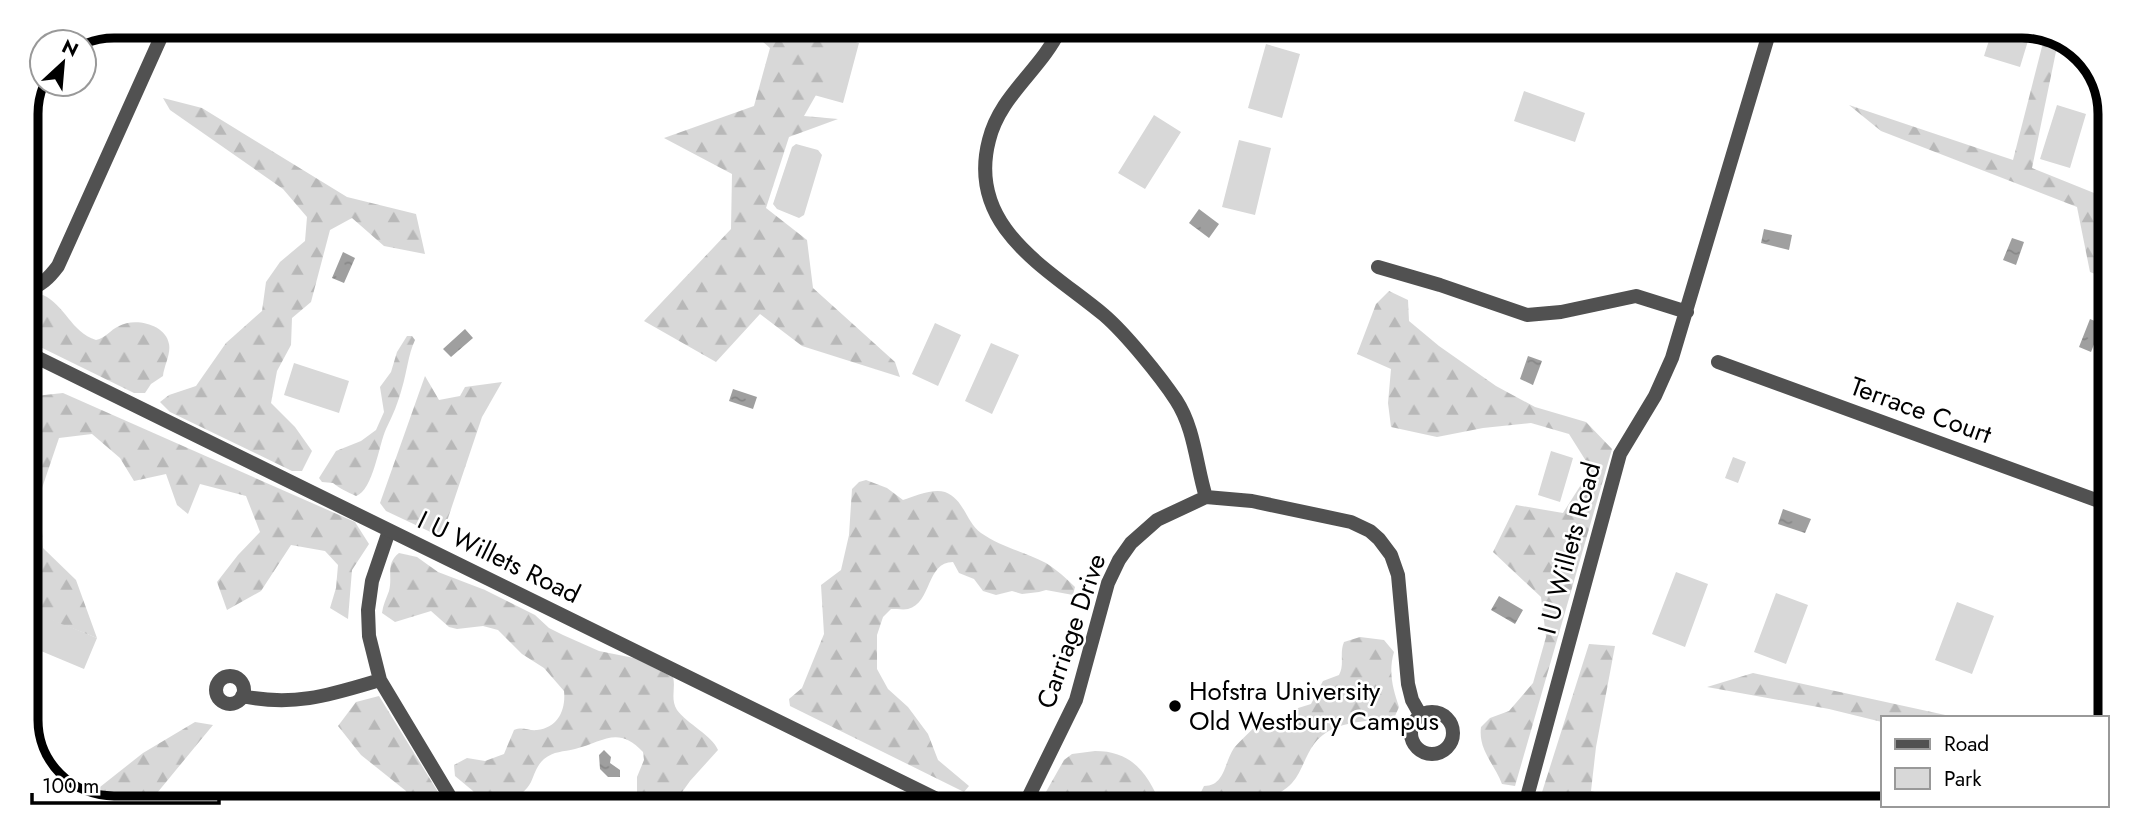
<svg xmlns="http://www.w3.org/2000/svg" width="2136" height="835" font-family="Jost,sans-serif">
<defs>
<pattern id="forest-firs" width="22" height="20" patternUnits="userSpaceOnUse" patternTransform="scale(1.75)"><rect width="22" height="20" fill="#d8d8d8"/><path d="M5 1l3.5 6h-7zM16 11l3.5 6h-7z" fill="#b8b8b8"/></pattern>
<pattern id="water-ripples" width="26" height="14" patternUnits="userSpaceOnUse" patternTransform="scale(1.75)"><rect width="26" height="14" fill="#9f9f9f"/><path d="M2 4q2-2 4 0t4 0M15 11q2-2 4 0t4 0" fill="none" stroke="#878787"/></pattern>
</defs>
<rect width="100%" height="100%" fill="#fff"/>
<path fill="#d8d8d8" d="M 1992,31 L 2031,31 L 2020,67 L 1984,56 Z
M 831,35 L 859,43 L 843,103 L 814,95 Z
M 1266,44 L 1300,54 L 1282,118 L 1248,108 Z
M 1524,91 L 1585,113 L 1575,142 L 1514,121 Z
M 2057,105 L 2086,114 L 2070,168 L 2040,159 Z
M 1154,115 L 1181,132 L 1145,189 L 1118,173 Z
M 1239,140 L 1271,148 L 1255,215 L 1222,207 Z
M 796,144 L 818,150 L 822,155 L 804,215 L 799,218 L 777,209 L 773,204 L 792,147 Z
M 935,323 L 961,335 L 938,386 L 912,374 Z
M 991,343 L 1019,355 L 992,414 L 965,401 Z
M 294,363 L 349,381 L 339,413 L 284,395 Z
M 1551,451 L 1573,458 L 1560,502 L 1538,495 Z
M 1733,457 L 1746,462 L 1738,483 L 1725,478 Z
M 1676,572 L 1708,584 L 1685,647 L 1652,634 Z
M 1776,593 L 1808,605 L 1786,664 L 1754,652 Z
M 1957,602 L 1994,616 L 1972,674 L 1935,660 Z
M 41,615 L 97,638 L 84,669 L 29,646 Z"/>
<path fill="url(#forest-firs)" d="M 747,28 L 833,28 L 824,81 L 804,116 L 838,119 L 789,137 L 766,208 L 807,240 L 813,288 L 895,362 L 900,377 L 802,346 L 760,314 L 716,362 L 644,321 L 731,229 L 732,174 L 664,138 L 754,106 L 770,48 Z
M 2046,31 L 2050,31 L 2059,37 L 2032,168 L 2109,199 L 2108,279 L 2090,272 L 2077,207 L 1881,131 L 1849,105 L 2013,160 Z
M 163,98 L 202,108 L 347,197 L 416,214 L 425,254 L 384,246 L 352,218 L 330,230 L 311,302 L 292,318 L 291,345 L 277,371 L 271,403 L 295,427 L 312,451 L 302,471 L 292,471 L 170,412 L 160,402 L 169,395 L 196,386 L 226,343 L 262,311 L 266,282 L 280,262 L 305,241 L 307,217 L 283,189 L 170,110 Z
M 1389,291 L 1408,300 L 1409,321 L 1439,346 L 1496,386 L 1535,407 L 1586,422 L 1612,449 L 1515,786 L 1502,784 C 1494,763 1478,750 1481,727 L 1490,718 L 1509,711 L 1533,683 L 1546,637 L 1541,597 L 1493,552 L 1516,505 L 1563,513 L 1591,469 L 1569,434 L 1531,423 L 1483,428 L 1437,437 L 1391,427 L 1388,403 L 1391,369 L 1357,354 L 1376,304 Z
M 43,295 C 65,305 71,332 96,340 C 106,338 110,330 119,326 C 134,317 166,324 169,344 C 171,354 164,366 163,376 L 151,384 L 145,393 L 134,393 L 26,340 L 26,300 Z
M 407,336 L 412,336 L 415,340 C 408,355 407,372 402,388 C 398,403 393,415 386,429 C 379,444 373,491 356,496 C 348,492 340,489 333,483 L 322,482 L 319,478 L 336,451 L 361,441 L 376,430 L 384,412 L 380,387 L 391,372 L 397,352 Z
M 425,376 L 439,400 L 460,396 L 465,387 L 502,382 L 482,417 L 443,533 L 439,536 L 386,511 L 380,503 Z
M 63,393 L 355,522 L 369,544 L 352,570 L 348,619 L 330,608 L 336,588 L 338,565 L 325,551 L 291,545 L 261,591 L 227,610 L 217,582 L 238,555 L 260,532 L 246,496 L 200,484 L 188,514 L 177,505 L 166,474 L 134,481 L 120,458 L 92,434 L 59,438 L 40,494 L 43,548 L 76,580 L 97,638 L 41,616 L 29,646 L 30,736 L 26,727 L 26,397 Z
M 866,480 L 887,488 L 903,500 C 915,496 933,488 945,492 C 964,499 966,522 981,533 C 1001,547 1025,552 1046,563 C 1057,570 1066,578 1075,587 L 1073,595 L 1046,590 L 1039,592 L 1022,594 L 1012,591 L 996,595 L 983,591 L 974,579 L 959,573 L 953,562 C 926,562 932,603 908,609 C 904,610 897,609 891,609 L 883,617 L 877,635 L 877,669 L 888,689 L 908,707 L 928,734 L 938,760 L 969,786 L 964,792 L 790,706 L 789,699 L 802,688 L 824,634 L 821,585 L 841,570 L 849,535 L 852,489 L 859,482 Z
M 399,553 L 417,557 L 438,572 L 485,590 L 535,615 L 549,628 L 563,635 L 599,651 L 634,658 L 673,677 C 676,688 670,698 677,710 C 687,724 712,735 718,750 L 690,781 L 673,805 L 637,805 L 637,777 L 644,760 L 643,752 C 618,725 603,742 575,749 C 563,752 554,751 544,759 C 537,765 535,773 531,782 C 522,800 498,805 480,805 L 473,791 L 455,776 L 454,765 L 467,758 L 485,761 L 504,754 L 514,730 C 523,726 528,731 537,730 C 558,728 566,710 564,691 L 544,668 L 522,654 L 498,630 L 483,626 L 457,629 L 449,627 L 431,611 L 395,622 L 382,613 C 383,605 386,599 389,591 C 393,576 385,564 399,553 Z
M 1360,637 L 1384,640 L 1394,652 C 1388,672 1393,689 1399,707 L 1395,716 C 1366,724 1334,718 1314,744 C 1305,756 1302,772 1292,783 C 1283,793 1270,796 1262,807 L 1201,807 L 1198,798 L 1204,786 C 1225,786 1224,763 1234,748 C 1240,741 1255,726 1263,720 L 1281,723 L 1295,709 L 1311,704 L 1323,681 L 1339,675 C 1345,664 1339,654 1344,642 Z
M 1589,644 L 1615,646 L 1596,747 L 1591,791 L 1655,808 L 1537,808 Z
M 1753,673 L 1959,718 L 1882,718 L 1882,722 L 1829,709 L 1707,687 Z
M 379,696 L 446,805 L 410,805 L 406,791 L 361,755 L 338,726 L 356,702 Z
M 195,722 L 213,725 L 148,804 L 86,804 L 72,794 L 100,787 L 143,753 Z
M 1095,751 C 1133,751 1148,774 1162,807 L 1038,806 L 1064,760 L 1072,754 Z"/>
<path fill="url(#water-ripples)" d="M 1199,209 L 1219,224 L 1209,238 L 1189,223 Z
M 1764,229 L 1792,235 L 1789,250 L 1761,243 Z
M 2012,238 L 2024,242 L 2016,265 L 2003,260 Z
M 343,252 L 355,258 L 344,283 L 332,278 Z
M 2090,319 L 2102,324 L 2091,352 L 2079,347 Z
M 465,329 L 473,338 L 451,357 L 443,349 Z
M 1528,356 L 1542,361 L 1533,385 L 1520,379 Z
M 733,389 L 757,397 L 753,409 L 729,401 Z
M 1783,509 L 1811,519 L 1805,533 L 1778,524 Z
M 1499,596 L 1523,610 L 1515,624 L 1491,610 Z
M 604,750 L 611,757 L 610,763 L 620,770 L 620,777 L 608,777 L 600,769 L 599,755 Z"/>
<g fill="none" stroke-linecap="round" stroke-linejoin="round">
<path stroke="#515151" stroke-width="14" d="M 1060,29 C 1041,70 1000,95 989,140 C 966,228 1049,269 1104,315 C 1126,334 1160,376 1176,400 C 1195,429 1196,465 1206,497
M 1378,267 L 1440,285 L 1527,315 L 1561,312 L 1636,296 L 1687,312
M 1718,362 L 2107,504
M 389,531 L 372,581 L 368,610 L 369,636 L 380,680 L 455,805
M216 690a14 14 0 1 1 28 0a14 14 0 1 1-28 0Z
M 242,696 C 294,707 330,695 380,680
M1411 733a21 21 0 1 1 42 0a21 21 0 1 1-42 0Z
M 1024,806 L 1076,700 L 1108,583 L 1119,560 L 1131,543 L 1157,520 L 1206,497 L 1252,501 L 1351,522 L 1370,531 L 1379,539 L 1391,555 L 1398,575 L 1408,684 L 1412,700 L 1421,716
M 1524,808 L 1620,454 L 1655,396 L 1672,358 L 1770,30"/>
<path stroke="#515151" stroke-width="14" d="M 26,290 C 41,286 49,278 58,266 L 166,26
M 26,352 L 951,806"/>
</g>
<circle fill="#000" stroke="#fff" stroke-width="2.5" cx="1175" cy="706" r="7"/>
<g text-anchor="middle" dominant-baseline="central" stroke-width="5" stroke-linejoin="round" paint-order="stroke">
<g font-size="26" fill="#000" stroke="#fff">
<text transform="translate(1921 410) rotate(20)">Terrace Court</text>
<text transform="translate(1569 548) rotate(-75)">I U Willets Road</text>
<text transform="translate(499 557) rotate(26)">I U Willets Road</text>
<text transform="translate(1071 631) rotate(-71)">Carriage Drive</text>
</g>
<g font-size="26" fill="#000" stroke="#fff" text-anchor="start">
<text x="1189" y="691">Hofstra University<tspan x="1189" dy="30">Old Westbury Campus</tspan></text>
</g>
</g>
<path d="M0 0H2136V835H0ZM114 38H2022A76 76 0 0 1 2098 114V720A76 76 0 0 1 2022 796H114A76 76 0 0 1 38 720V114A76 76 0 0 1 114 38Z" fill="#fff" fill-rule="evenodd"/>
<path fill="none" stroke="#000" stroke-width="9" d="M114 38H2022A76 76 0 0 1 2098 114V720A76 76 0 0 1 2022 796H114A76 76 0 0 1 38 720V114A76 76 0 0 1 114 38Z"/>
<rect x="1881" y="716" width="228" height="91" fill="#ffffff" stroke="#999999" stroke-width="2"/>
<rect x="1895" y="739" width="35" height="10" fill="#515151" stroke="#999999" stroke-width="2"/>
<text x="1944" y="751" font-size="21" fill="#000000">Road</text>
<rect x="1895" y="768" width="35" height="21" fill="#d8d8d8" stroke="#999999" stroke-width="2"/>
<text x="1944" y="786" font-size="21" fill="#000000">Park</text>
<g transform="translate(63 63) rotate(26)"><circle r="33" fill="#ffffff" stroke="#999999" stroke-width="2"/>
<path d="M0-5L12 26L0 18L-12 26Z" fill="#000000"/>
<text y="-10" font-size="19" font-weight="bold" text-anchor="middle" fill="#000000">N</text>
</g>
<path d="M32 793v10h187v-10" fill="none" stroke="#000000" stroke-width="3.5"/>
<text x="42" y="793" font-size="21" fill="#000000" stroke="#ffffff" stroke-width="5" paint-order="stroke">100 m</text>
</svg>
